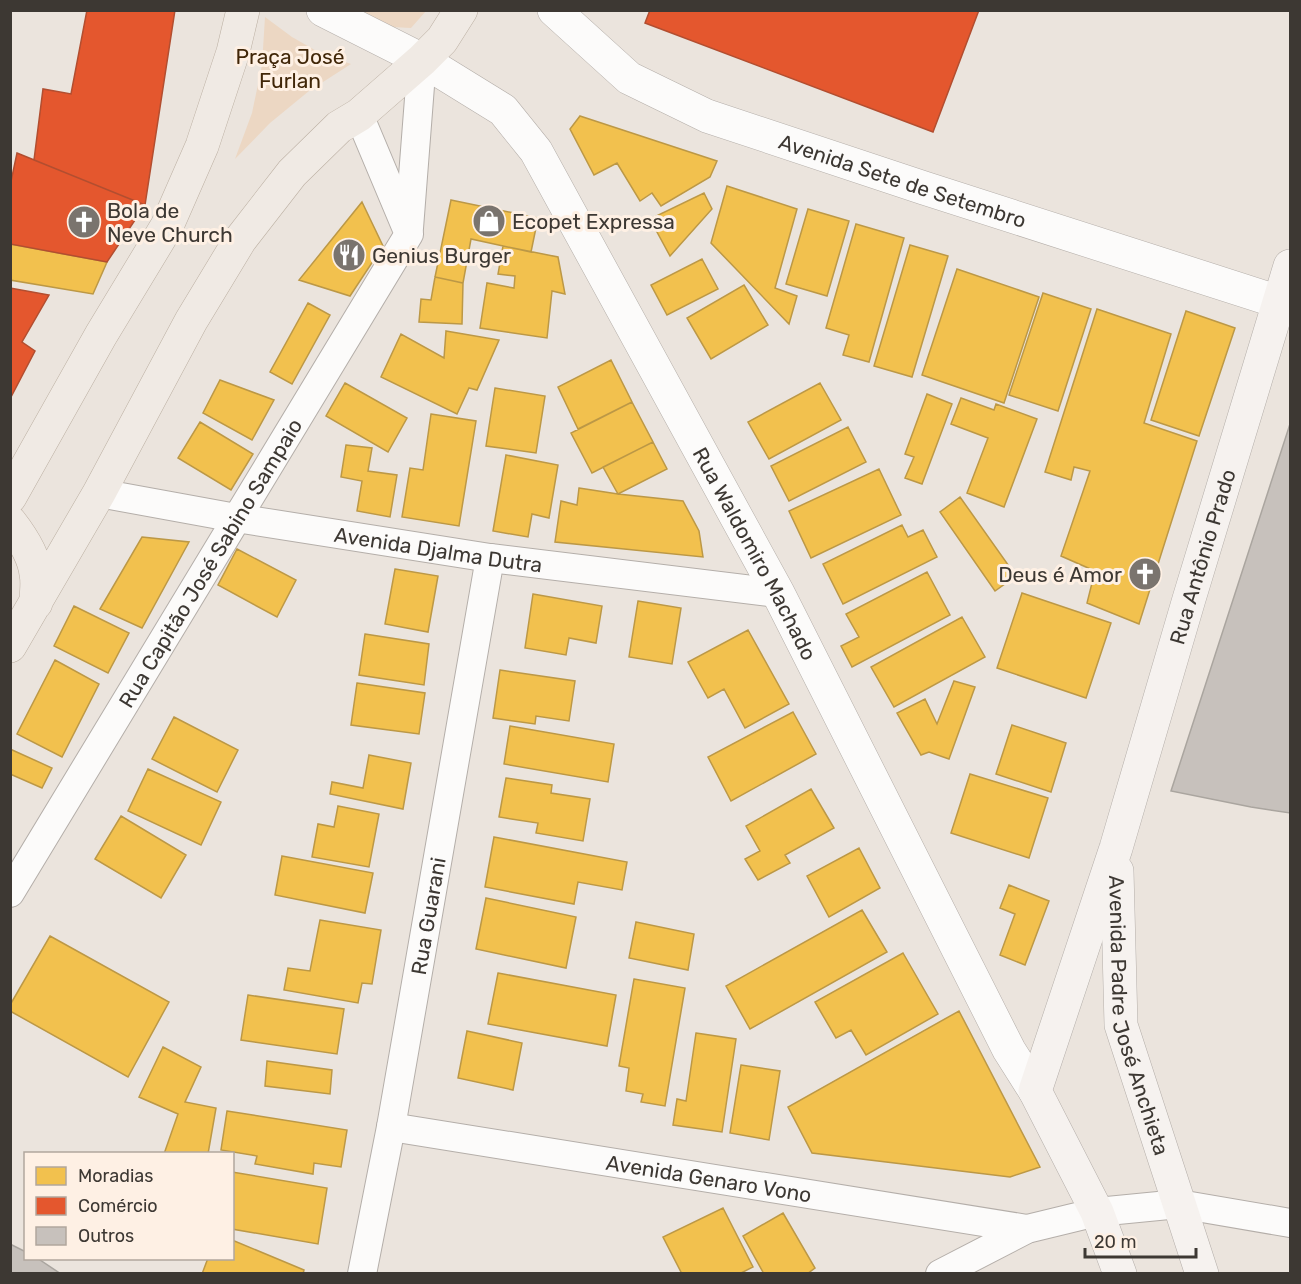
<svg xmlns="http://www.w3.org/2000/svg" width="1301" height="1284" font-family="Rubik,sans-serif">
<rect width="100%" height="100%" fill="#ebe4dd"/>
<path fill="#ecd7c3" d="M 359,11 L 426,11 L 411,28 L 392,27 Z
M 265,17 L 292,37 L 320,53 L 351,64 L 309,91 L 270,123 L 235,159 L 252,113 L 262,65 Z"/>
<path fill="#f2c14e" stroke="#bc9846" stroke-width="1.5" d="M 580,116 L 717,161 L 710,177 L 661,206 L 652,193 L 640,201 L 617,163 L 594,175 L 570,129 Z
M 727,186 L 797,209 L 775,288 L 797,296 L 789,324 L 711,243 Z
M 704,193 L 712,209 L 670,256 L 650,219 Z
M 451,200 L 538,218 L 531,252 L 471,239 L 463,283 L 435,277 Z
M 362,202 L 383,246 L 350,296 L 299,280 Z
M 808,209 L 849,221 L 827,296 L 786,284 Z
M 856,224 L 904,238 L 869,362 L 843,355 L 849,335 L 826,328 Z
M 10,244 L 107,262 L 93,294 L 10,280 Z
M 910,245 L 948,256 L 912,377 L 874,366 Z
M 503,246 L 558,257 L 565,294 L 552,291 L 547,338 L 480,328 L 487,283 L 514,288 L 515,276 L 498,274 Z
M 702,259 L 718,289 L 667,315 L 651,285 Z
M 957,269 L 1039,297 L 1004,403 L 922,375 Z
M 435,277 L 463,283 L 462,324 L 419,322 L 421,299 L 431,300 Z
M 744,285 L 768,325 L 711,359 L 687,318 Z
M 1043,293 L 1091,309 L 1058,411 L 1009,395 Z
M 308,303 L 330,315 L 292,384 L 270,372 Z
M 1097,309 L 1171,334 L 1144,423 L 1197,441 L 1139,624 L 1087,603 L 1095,571 L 1061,556 L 1090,471 L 1074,467 L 1071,480 L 1045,472 Z
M 1186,311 L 1235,328 L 1199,436 L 1151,420 Z
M 446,331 L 499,340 L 477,390 L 469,388 L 457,414 L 381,377 L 401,334 L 444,358 Z
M 611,360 L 632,402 L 578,429 L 558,387 Z
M 220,380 L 274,400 L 252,440 L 203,413 Z
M 345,383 L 407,418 L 388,452 L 326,416 Z
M 820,383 L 841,420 L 769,459 L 748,422 Z
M 495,388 L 545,396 L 536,453 L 486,446 Z
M 927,394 L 952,404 L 922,484 L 905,478 L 914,457 L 905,454 Z
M 961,398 L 994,410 L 996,404 L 1037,419 L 1004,507 L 967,493 L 988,438 L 951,424 Z
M 632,402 L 653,442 L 592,473 L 571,433 Z
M 431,414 L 476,421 L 459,526 L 402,517 L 410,468 L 423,470 Z
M 200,422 L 253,454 L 231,490 L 178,458 Z
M 848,427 L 866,462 L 789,501 L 771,466 Z
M 653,442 L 667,469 L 618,494 L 603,467 Z
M 346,445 L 372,448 L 368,471 L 397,475 L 390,517 L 357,511 L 362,481 L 341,477 Z
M 506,455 L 558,465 L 549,518 L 532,514 L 528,537 L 493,531 Z
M 879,469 L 901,515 L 811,558 L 789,511 Z
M 579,488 L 618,494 L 683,501 L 699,531 L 703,557 L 555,542 L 561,501 L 577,505 Z
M 960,497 L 1016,576 L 995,591 L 940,512 Z
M 902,525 L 908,537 L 923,530 L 937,557 L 843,604 L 823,564 Z
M 142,537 L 189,542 L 142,628 L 100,609 Z
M 237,549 L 296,580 L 277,617 L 218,585 Z
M 395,569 L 438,576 L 428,632 L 385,624 Z
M 927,572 L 950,615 L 852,667 L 841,646 L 859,637 L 846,614 Z
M 1022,593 L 1111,623 L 1086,698 L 997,668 Z
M 533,594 L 602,606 L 596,643 L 569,638 L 566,655 L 525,648 Z
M 638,601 L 681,608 L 672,664 L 629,657 Z
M 74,606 L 129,633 L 108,673 L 54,646 Z
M 962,617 L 985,657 L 894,707 L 871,667 Z
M 748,630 L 789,704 L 745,728 L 724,689 L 708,698 L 688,662 Z
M 365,634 L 429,644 L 424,685 L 359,675 Z
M 55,660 L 99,684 L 62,757 L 17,734 Z
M 500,670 L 575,681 L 569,721 L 536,716 L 535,724 L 493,718 Z
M 954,681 L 975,687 L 949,759 L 929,752 L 921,755 L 897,713 L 925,699 L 937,724 Z
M 357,683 L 425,693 L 419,734 L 351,725 Z
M 793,712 L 816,754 L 731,801 L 708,757 Z
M 174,717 L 238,750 L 217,792 L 152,759 Z
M 1012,725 L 1066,743 L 1051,792 L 996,774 Z
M 510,726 L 614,744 L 608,782 L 504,764 Z
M 10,749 L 52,768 L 42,788 L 10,774 Z
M 369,755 L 411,763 L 403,809 L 330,794 L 332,782 L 363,788 Z
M 148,769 L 221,802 L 201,845 L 128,811 Z
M 970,774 L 1048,798 L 1029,858 L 951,833 Z
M 506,778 L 552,785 L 551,793 L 590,799 L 583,841 L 536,833 L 538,823 L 499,817 Z
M 811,789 L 834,828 L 785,855 L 790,863 L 758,880 L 745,859 L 760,851 L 746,826 Z
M 338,806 L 379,814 L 369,867 L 312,857 L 318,824 L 334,827 Z
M 121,816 L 186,855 L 161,898 L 95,859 Z
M 494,837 L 627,862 L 622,890 L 578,882 L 574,904 L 485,887 Z
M 859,848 L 880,888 L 829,917 L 807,876 Z
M 282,856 L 373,873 L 365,913 L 275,895 Z
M 1009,885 L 1049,901 L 1025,965 L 1000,955 L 1015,914 L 1000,908 Z
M 486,898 L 576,917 L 566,968 L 476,949 Z
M 862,910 L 887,952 L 750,1029 L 726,986 Z
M 320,920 L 381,930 L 372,984 L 362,983 L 358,1003 L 284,990 L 288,968 L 310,971 Z
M 636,922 L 694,934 L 688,970 L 629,958 Z
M 50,936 L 169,1002 L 128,1077 L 10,1011 L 10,1005 Z
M 903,953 L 938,1014 L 866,1055 L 851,1030 L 836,1038 L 815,1002 Z
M 498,973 L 616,995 L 607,1046 L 488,1024 Z
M 634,979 L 685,988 L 665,1106 L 641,1102 L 643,1094 L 626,1091 L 629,1068 L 619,1066 Z
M 248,995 L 344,1009 L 337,1054 L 241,1040 Z
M 959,1011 L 1040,1167 L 1010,1177 L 812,1153 L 788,1107 Z
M 467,1031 L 522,1043 L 513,1090 L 458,1078 Z
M 696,1033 L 736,1039 L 722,1132 L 673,1125 L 677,1099 L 686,1101 Z
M 163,1047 L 201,1067 L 185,1102 L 216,1108 L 208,1154 L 164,1154 L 178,1114 L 139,1097 Z
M 267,1061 L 332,1070 L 330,1094 L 265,1086 Z
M 741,1065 L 780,1071 L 769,1140 L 730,1133 Z
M 227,1111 L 347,1130 L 341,1167 L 314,1163 L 313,1174 L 255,1164 L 257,1156 L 221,1150 Z
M 232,1172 L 327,1188 L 318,1244 L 232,1229 Z
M 723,1208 L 753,1267 L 739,1274 L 682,1274 L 663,1237 Z
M 783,1213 L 815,1268 L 807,1274 L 764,1274 L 743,1236 Z
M 232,1240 L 304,1270 L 303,1274 L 202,1274 L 208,1258 L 232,1258 Z"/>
<path fill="#e4572e" stroke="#b24e30" stroke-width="1.5" d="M 87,10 L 175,10 L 145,205 L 34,160 L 43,89 L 71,94 Z
M 650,10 L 979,10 L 933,132 L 645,23 Z
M 17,153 L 145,205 L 107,262 L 10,244 L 10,186 Z
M 10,288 L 49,295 L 22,342 L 35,351 L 10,399 Z"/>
<path fill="#c7c1bc" stroke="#aaa59f" stroke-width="1.5" d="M 1290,424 L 1290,813 L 1251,807 L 1171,791 Z
M 10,1244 L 26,1252 L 26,1258 L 37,1258 L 61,1274 L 10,1274 Z"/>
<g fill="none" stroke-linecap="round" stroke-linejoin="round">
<g stroke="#b4aea9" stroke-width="30">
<g id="minor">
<path d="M 409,228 L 422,60"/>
<path id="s1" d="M 99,493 L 236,518 L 490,558 L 778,593"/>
<path id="s2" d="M 10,893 L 409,234 L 359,115"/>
<path id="s3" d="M 391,1127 L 1027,1229"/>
<path id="s4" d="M 362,1274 L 391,1127 L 490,558"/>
<path d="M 940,1274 L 1027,1229 L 1097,1212 L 1179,1204 L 1290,1223"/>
</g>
</g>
<g stroke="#b4aea9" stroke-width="34">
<g id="tertiary">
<path id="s5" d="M 323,10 L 422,60 L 503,110 L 536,151 L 778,593 L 1009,1050 L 1035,1091"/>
<path id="s6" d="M 554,10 L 629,78 L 707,116 L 924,188 L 1279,302"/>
</g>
</g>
<g stroke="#b4aea9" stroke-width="34">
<g id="secondary">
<path id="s7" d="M 1117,871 L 1121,1025 L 1202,1274"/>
<path id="s8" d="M 1120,1274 L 1097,1212 L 1035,1091 L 1116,848 L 1189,599 L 1290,266"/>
</g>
</g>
<g stroke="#bbafa2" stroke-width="34">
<path id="primary" d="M 10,497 L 101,335 L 167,226 L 202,146 L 233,52 L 243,10
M 10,522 C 21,536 34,556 36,574 C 38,583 36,593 36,603
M 10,646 L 99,493 L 191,321 L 240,240 L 292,173 L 339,127 L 359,115 L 422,60 L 442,40 L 461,10"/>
</g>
<use href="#minor" stroke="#fcfbfa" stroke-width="28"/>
<use href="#tertiary" stroke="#fcfbfa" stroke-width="33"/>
<use href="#secondary" stroke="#f6f2ef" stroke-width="33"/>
<use href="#primary" stroke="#f0eae4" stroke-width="33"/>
</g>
<defs>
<g id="shop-disc" transform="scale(1.725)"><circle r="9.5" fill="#7a746e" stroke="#fef0e4"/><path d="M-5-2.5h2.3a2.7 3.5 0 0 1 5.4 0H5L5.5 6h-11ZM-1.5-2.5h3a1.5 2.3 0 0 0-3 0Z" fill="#fff"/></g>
<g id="church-disc" transform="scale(1.725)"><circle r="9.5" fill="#7a746e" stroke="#fef0e4"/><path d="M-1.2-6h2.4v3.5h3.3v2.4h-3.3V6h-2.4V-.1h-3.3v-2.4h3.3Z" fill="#fff"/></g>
<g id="restaurant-disc" transform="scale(1.725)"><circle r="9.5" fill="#7a746e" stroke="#fef0e4"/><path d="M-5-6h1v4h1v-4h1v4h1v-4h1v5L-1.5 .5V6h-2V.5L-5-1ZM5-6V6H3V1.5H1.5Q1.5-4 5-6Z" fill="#fff"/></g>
</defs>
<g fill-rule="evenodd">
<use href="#shop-disc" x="489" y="221"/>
<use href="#church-disc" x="84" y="222"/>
<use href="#restaurant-disc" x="349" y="255"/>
<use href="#church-disc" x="1145" y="574"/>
</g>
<g text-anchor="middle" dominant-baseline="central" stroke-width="6" stroke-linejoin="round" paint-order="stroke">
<g font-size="21" fill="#402608" stroke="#fef0e4">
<text x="290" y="56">Praça José<tspan x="290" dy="24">Furlan</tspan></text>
</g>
<g font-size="21" fill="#3d3833" stroke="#fef0e4">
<text stroke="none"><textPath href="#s6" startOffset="394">Avenida Sete de Setembro</textPath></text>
<text stroke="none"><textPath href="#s1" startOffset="344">Avenida Djalma Dutra</textPath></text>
<text stroke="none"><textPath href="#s5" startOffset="717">Rua Waldomiro Machado</textPath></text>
<text stroke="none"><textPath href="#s8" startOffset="762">Rua Antônio Prado</textPath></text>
<text stroke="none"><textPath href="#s2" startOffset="386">Rua Capitão José Sabino Sampaio</textPath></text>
<text stroke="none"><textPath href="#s4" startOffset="364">Rua Guarani</textPath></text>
<text stroke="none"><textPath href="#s7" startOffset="147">Avenida Padre José Anchieta</textPath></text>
<text stroke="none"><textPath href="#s3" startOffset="322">Avenida Genaro Vono</textPath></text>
</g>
<g font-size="21" fill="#3d3833" stroke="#fef0e4" text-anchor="start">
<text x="107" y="210">Bola de<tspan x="107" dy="24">Neve Church</tspan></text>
<text x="512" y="221">Ecopet Expressa</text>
<text x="372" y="255">Genius Burger</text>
<text x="1122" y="574" text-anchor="end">Deus é Amor</text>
</g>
</g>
<rect width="1301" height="1284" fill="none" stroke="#3d3833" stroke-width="24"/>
<rect x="24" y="1152" width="210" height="108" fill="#fef0e4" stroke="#b1a69d" stroke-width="1.5"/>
<rect x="36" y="1167" width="30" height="18" fill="#f2c14e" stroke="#b1a69d" stroke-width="1.5"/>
<text x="78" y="1182" font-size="18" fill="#3d3833">Moradias</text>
<rect x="36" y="1197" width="30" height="18" fill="#e4572e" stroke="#b1a69d" stroke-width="1.5"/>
<text x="78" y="1212" font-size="18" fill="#3d3833">Comércio</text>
<rect x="36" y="1227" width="30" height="18" fill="#c7c1bc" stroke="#b1a69d" stroke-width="1.5"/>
<text x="78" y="1242" font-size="18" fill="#3d3833">Outros</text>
<path d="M1085 1248v9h111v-9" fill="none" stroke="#3d3833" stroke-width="3"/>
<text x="1094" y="1248" font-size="18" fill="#3d3833" stroke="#fef0e4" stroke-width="4.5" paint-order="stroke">20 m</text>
</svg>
